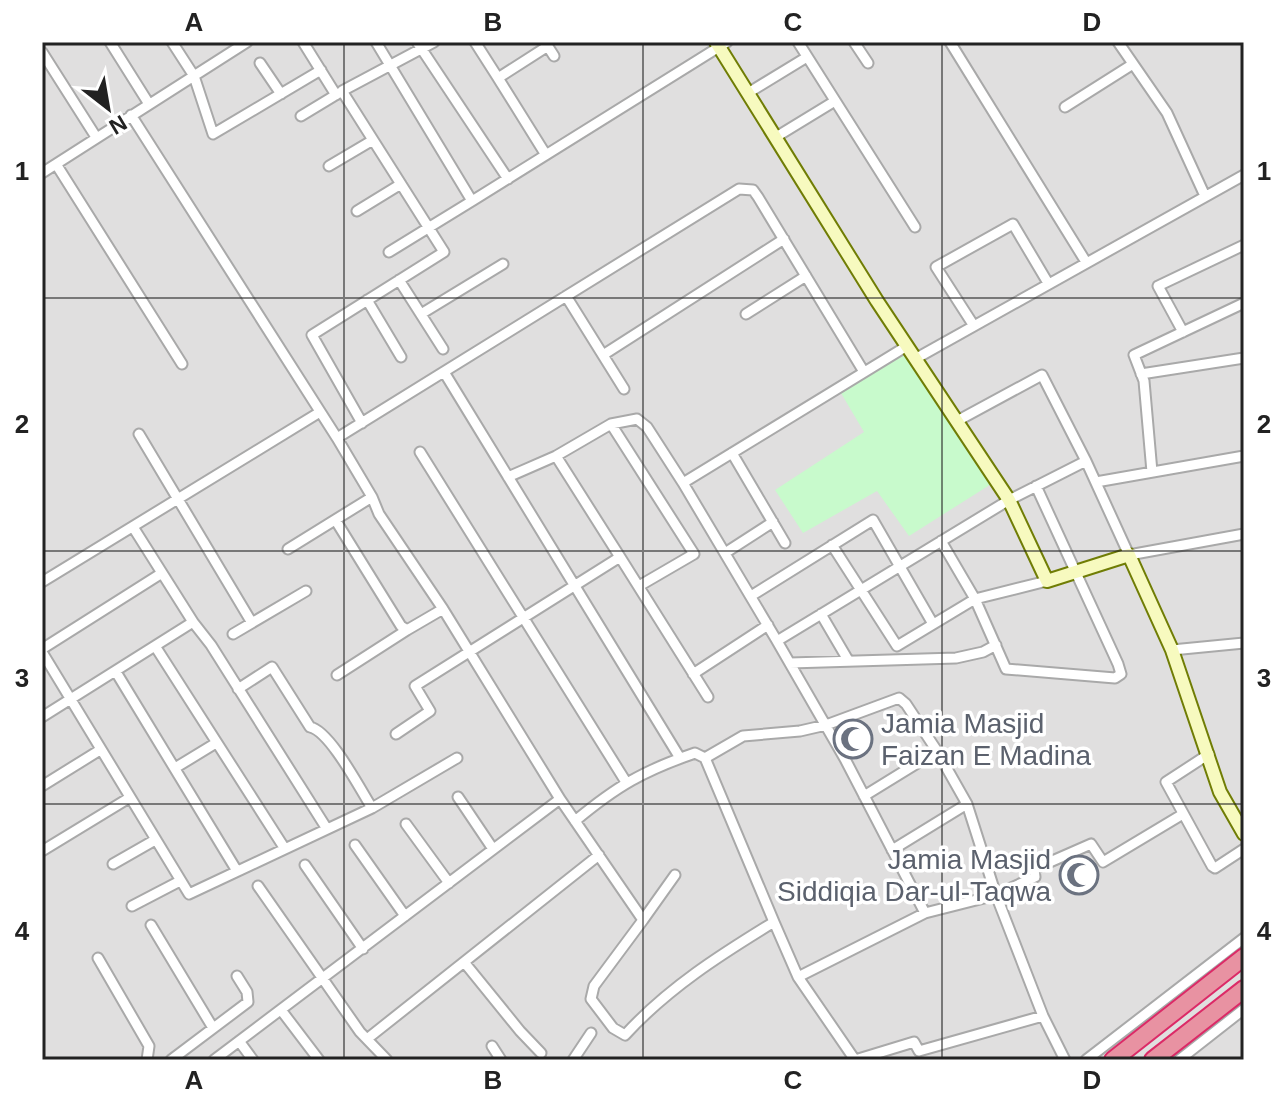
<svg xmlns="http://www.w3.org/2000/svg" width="1286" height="1102" font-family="Arial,sans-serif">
<rect width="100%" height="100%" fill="#f2efe9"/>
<path fill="#e0dfdf" d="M 42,42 L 1244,42 L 1244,1060 L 42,1060 Z"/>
<path fill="#c8facc" d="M 907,346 L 996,481 L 909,536 L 877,491 L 803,533 L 775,490 L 864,432 L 838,388 Z"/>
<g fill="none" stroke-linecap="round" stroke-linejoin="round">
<g stroke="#a9a9a9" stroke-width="13">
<path id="street" d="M 110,42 L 149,104
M 172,42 L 194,76 L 213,134 L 321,70
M 303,42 L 336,95
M 376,42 L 472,201 L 389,252
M 417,42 L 508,179
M 475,42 L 498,78
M 545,42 L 554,56
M 798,42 L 915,227
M 854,42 L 868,63
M 950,42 L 1086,262
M 1118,42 L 1167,113 L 1205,196
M 42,52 L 96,137
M 260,63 L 281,94
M 748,93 L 807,57
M 1065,107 L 1133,64
M 131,115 L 337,438
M 301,116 L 339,93
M 776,137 L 835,101
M 546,155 L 498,78 L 548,46
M 56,164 L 182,364
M 329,166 L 373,140
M 42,173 L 247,42
M 472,201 L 727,42
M 357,211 L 401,184
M 399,280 L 443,349
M 566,296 L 624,389
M 367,300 L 401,357
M 421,314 L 503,264
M 746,314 L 806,276
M 974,326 L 936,267 L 1013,224 L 1048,283
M 1183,332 L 1158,286 L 1244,245
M 603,355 L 784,239
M 915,359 L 1244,175
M 444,372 L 680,758
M 1141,374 L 1244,358
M 957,421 L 1042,375 L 1086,461 L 1129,555 L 1244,534
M 362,423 L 312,335 L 444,252 L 342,91 L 434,42
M 611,424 L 694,554 L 639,586
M 139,434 L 252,623
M 420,452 L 626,782
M 732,453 L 785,543
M 556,456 L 611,424 L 637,419 L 647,427 L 683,483
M 1152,472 L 1144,381 L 1134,355 L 1244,303
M 508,477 L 556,456 L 620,557
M 1096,482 L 1244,456
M 336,521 L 401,626 L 407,630 L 443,609
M 133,527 L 193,622 L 211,645 L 327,829
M 941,541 L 975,599 L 1006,669 L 1115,678 L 1121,674 L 1118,664 L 1036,486
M 832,545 L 897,646 L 975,599 L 1047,581
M 288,549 L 372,497
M 725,553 L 773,522
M 42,582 L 320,412
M 751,596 L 873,520 L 933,624
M 821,614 L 848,660
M 233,634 L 306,591
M 777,641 L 683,483 L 907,346
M 155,646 L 285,849
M 42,649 L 162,573
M 1172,650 L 1244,643
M 42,652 L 189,894 L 372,808 L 457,758
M 790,663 L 956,658 L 983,652 L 996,645
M 116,672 L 237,871
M 693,674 L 768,625
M 337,675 L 407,630
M 238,689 L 272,667 L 310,727 C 330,731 360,789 372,808
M 42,717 L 193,622
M 396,734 L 430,711 L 415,686 L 620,557 L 708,697
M 1209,754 L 1166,782 L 1212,866 L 1215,868 L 1244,849
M 175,768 L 216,743
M 42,786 L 100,750
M 864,796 L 937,751
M 458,797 L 493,849
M 560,799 L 443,609 L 379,514 L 372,497 L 337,438 L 739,189 L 753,190 L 758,197 L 864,372
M 575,821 C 617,786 643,771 695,753 L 705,758
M 406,824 L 449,883
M 355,845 L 405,916
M 892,850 L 967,804
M 42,851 L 129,798
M 113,864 L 155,840
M 305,865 L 363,949
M 258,886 L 360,1032 L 387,1060
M 132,906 L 180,881
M 925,913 L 845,759 L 777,641 L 1009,500 L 1086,461
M 643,920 L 675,875
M 774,922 L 705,758 L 743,736 L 800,731 L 826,725 L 899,698 L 906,704 L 937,751 L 967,804 L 996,895 L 1035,877 L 1034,869 L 1091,844 L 1103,862 L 1183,814
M 151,925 L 213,1028
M 98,958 L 149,1046 L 147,1060
M 464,962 L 520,1031 L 541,1053
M 798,977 L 925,913 L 996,895 L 1043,1016
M 281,1010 L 319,1060
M 367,1039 L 599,855
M 239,1041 L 253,1060
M 492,1046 L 501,1060
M 171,1060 L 248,1002 L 247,992 L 237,976
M 214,1060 L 560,799 L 643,920 L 594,986 L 591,999 L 613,1028 L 625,1035 C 668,988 720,955 774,922 L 798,977 L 855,1060
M 573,1060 L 591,1033
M 855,1060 L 914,1042 L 919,1051 L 1043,1016 L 1065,1060
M 1086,1060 L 1244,938
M 1179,1060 L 1244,1009"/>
</g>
<g stroke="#707d05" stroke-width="16">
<path id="secondary" d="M 716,42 L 877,301 L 1009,500 L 1047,581 L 1129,555 L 1172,650 L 1220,792 L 1244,834"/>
</g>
<g stroke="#dc2a67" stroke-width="20">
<path id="highway" d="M 1113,1060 L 1244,957
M 1153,1060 L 1244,989"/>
</g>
<use href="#street" stroke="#fff" stroke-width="9"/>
<use href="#secondary" stroke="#f7fabf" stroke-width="12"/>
<use href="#highway" stroke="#e892a2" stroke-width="16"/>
</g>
<path fill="none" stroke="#222" stroke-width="2" stroke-opacity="0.55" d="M 344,42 L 344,1060M 643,42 L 643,1060M 942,42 L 942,1060M 42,298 L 1244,298M 42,551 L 1244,551M 42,804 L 1244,804"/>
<defs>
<g id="mosque-ring" transform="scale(2)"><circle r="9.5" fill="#fff" stroke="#6b7280" stroke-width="1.5"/><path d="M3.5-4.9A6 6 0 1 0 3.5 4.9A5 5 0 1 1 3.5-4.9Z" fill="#6b7280"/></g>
</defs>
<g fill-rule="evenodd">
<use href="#mosque-ring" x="853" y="739"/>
<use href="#mosque-ring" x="1079" y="875"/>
</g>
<g text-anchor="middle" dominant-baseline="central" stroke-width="7" stroke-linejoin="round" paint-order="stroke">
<g font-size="28" fill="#5b616d" stroke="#fff" text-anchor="start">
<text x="881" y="723">Jamia Masjid<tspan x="881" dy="32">Faizan E Madina</tspan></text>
<text x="1051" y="859" text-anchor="end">Jamia Masjid<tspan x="1051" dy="32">Siddiqia Dar-ul-Taqwa</tspan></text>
</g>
</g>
<rect width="1286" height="1102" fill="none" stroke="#ffffff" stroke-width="88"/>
<g transform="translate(108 108) rotate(149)" stroke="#ffffff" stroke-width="6" paint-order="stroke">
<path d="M0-6L14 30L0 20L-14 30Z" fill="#222222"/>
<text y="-12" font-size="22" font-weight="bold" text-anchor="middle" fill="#222222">N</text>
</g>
<rect x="44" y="44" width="1198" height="1014" fill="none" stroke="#222" stroke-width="3"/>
<g font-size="26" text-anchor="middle" font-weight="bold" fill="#222">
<text x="194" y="31">A</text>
<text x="493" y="31">B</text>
<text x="793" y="31">C</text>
<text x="1092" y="31">D</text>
<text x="22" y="180">1</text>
<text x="1264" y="180">1</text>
<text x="22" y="433">2</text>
<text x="1264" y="433">2</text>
<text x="22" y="687">3</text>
<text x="1264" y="687">3</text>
<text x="22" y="940">4</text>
<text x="1264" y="940">4</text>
<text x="194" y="1089">A</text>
<text x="493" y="1089">B</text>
<text x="793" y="1089">C</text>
<text x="1092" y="1089">D</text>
</g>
</svg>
